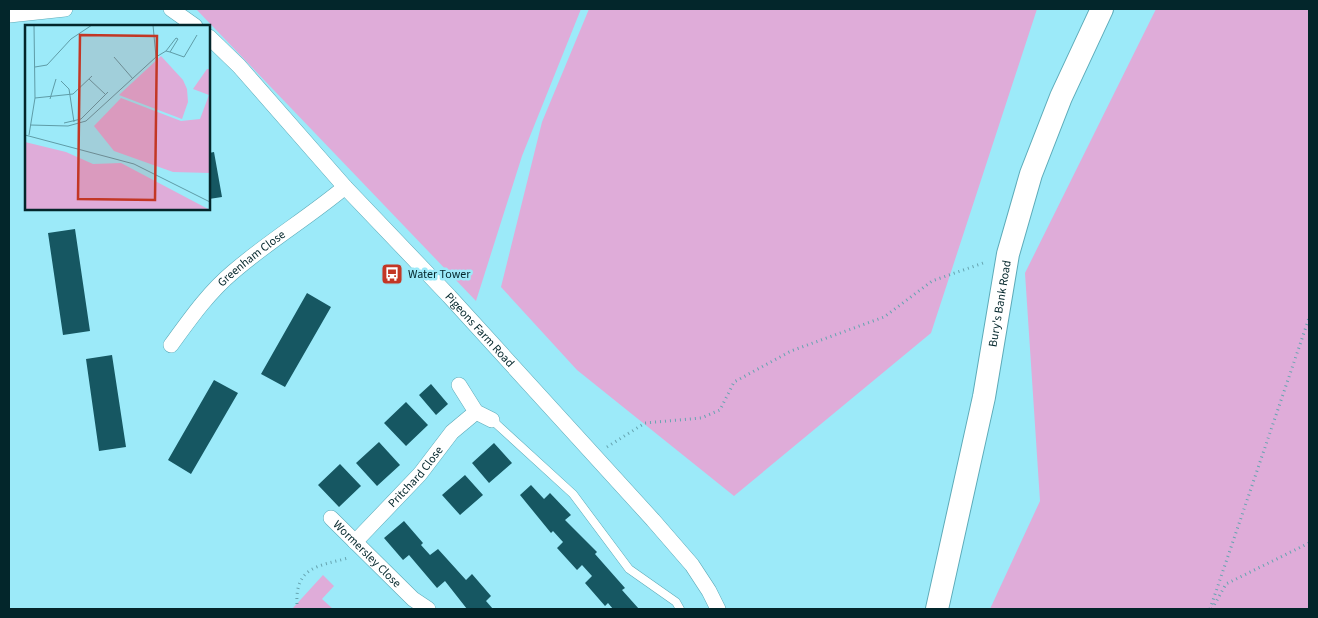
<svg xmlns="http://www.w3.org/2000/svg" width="1318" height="618" font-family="'Source Sans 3',sans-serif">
<rect width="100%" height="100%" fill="#9ceaf9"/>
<path fill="#dfacd9" d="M 196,9 L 581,9 L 522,156 L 476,301 Z
M 589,9 L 1037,9 L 931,333 L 734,496 L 577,370 L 501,287 L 542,122 Z
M 1156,9 L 1309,9 L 1309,609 L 990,609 L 1040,501 L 1025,273 Z
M 323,575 L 334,586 L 322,599 L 333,609 L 292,609 Z"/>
<path fill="#165762" d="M 214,152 L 222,197 L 209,199 L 209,153 Z
M 75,229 L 90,331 L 63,335 L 48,233 Z
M 307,293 L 331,307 L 285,387 L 261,374 Z
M 112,355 L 126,447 L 99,451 L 86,359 Z
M 214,380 L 238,393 L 191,474 L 168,460 Z
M 431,384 L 448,404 L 436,415 L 419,395 Z
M 406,402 L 428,425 L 406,446 L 384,423 Z
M 379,442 L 400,465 L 377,486 L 356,463 Z
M 494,443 L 512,463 L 489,483 L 472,463 Z
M 340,464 L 361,486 L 339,507 L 318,485 Z
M 465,475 L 483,495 L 460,515 L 442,495 Z
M 531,485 L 544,499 L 550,493 L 571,515 L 565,520 L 597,552 L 595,554 L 625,588 L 622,590 L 639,609 L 613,609 L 608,603 L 605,606 L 585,583 L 592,576 L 582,565 L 577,570 L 557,548 L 563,542 L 553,531 L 551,533 L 520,495 Z
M 404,521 L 423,543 L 421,545 L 430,555 L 438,549 L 466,580 L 472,574 L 491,596 L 486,601 L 493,609 L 467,609 L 445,581 L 437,588 L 409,555 L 403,560 L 384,538 Z"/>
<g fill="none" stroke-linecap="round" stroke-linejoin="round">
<g stroke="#5dabb9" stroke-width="9">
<path id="lane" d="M 492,420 L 573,494 L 629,569 L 676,602 L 680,609"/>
</g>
<g stroke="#5dabb9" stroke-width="16">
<g id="street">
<path d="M 171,9 L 195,26"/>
<path d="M 9,15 L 65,9"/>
<path id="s1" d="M 209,37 L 239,66 L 345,187 L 449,296 L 653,520 L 692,565 L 709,591 L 718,609"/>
<path id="s2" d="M 171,345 C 190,319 208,293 233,272 C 269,241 309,217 345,187"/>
<path d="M 459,385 L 476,412 L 492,420"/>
<path id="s3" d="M 331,518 L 413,599 L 428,609"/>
<path id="s4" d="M 355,542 L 420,474 L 452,432 L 476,412"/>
</g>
</g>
<g stroke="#5dabb9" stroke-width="24">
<g id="secondary">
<path id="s5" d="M 937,609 L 984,397 L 1008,254 L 1031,174 L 1061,97 L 1102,9"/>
</g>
</g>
<path stroke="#66a4b0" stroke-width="3" stroke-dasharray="1 4" stroke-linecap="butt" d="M 607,447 L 645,423 L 701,418 L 720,410 L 734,382 L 791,351 L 884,317 L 932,281 L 986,262
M 297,604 C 295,566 320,566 348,558
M 1210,609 L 1309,318
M 1212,609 L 1226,584 L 1309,543"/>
<use href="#lane" stroke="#fff" stroke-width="8"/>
<use href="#street" stroke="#fff" stroke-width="15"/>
<use href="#secondary" stroke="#fff" stroke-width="22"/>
</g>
<defs>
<g id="bus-square" transform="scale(1.125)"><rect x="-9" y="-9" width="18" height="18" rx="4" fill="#c33725" stroke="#9ceaf9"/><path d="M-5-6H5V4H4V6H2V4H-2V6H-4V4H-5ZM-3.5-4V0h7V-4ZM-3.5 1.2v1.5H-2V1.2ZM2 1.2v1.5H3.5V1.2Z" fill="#fff"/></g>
</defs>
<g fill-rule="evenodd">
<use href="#bus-square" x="392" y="274"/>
</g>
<g text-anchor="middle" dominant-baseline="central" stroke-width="5" stroke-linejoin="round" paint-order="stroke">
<g font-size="12" fill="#03262b" stroke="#9ceaf9">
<text stroke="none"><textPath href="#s2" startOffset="119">Greenham Close</textPath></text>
<text stroke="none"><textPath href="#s5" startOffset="312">Bury's Bank Road</textPath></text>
<text stroke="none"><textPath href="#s1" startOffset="399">Pigeons Farm Road</textPath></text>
<text stroke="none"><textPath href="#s4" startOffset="89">Pritchard Close</textPath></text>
<text stroke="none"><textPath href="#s3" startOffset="51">Wormersley Close</textPath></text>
</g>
<g font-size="12" fill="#03262b" stroke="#9ceaf9" text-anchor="start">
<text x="408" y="274">Water Tower</text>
</g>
</g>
<g transform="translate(25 25)">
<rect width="185" height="185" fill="#9ceaf9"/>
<path d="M 136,31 L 158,55 L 162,64 L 163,77 L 157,94 L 94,70 ZM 182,44 L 185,44 L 185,148 L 148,147 L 89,126 L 69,101 L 96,73 L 156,96 L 175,94 L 184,70 L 168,64 ZM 0,117 L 41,127 L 68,139 L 96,138 L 185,185 L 0,185 Z" fill="#dfacd9"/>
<path fill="none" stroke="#5f9ca7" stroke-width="1" d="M 145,27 L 159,32 L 172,10M 89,32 L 108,54M 131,32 L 141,26 L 151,13 L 153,14 L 145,27 L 141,26M 10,42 L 22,40 L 46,14 L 67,0M 64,54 L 80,69M 36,56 L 44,64 L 49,97M 10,73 L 48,69 L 67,51M 25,74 L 31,54M 39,98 L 56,94 L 83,67M 5,100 L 43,101 L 61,96 L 131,32 L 128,0M 0,110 L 109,139 L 185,177M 4,110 L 10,73 L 9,0"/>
<path fill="#c33725" fill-opacity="0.15" stroke="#c33725" stroke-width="2.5" d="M 55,10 L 132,11 L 130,175 L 53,174 Z"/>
<rect width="185" height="185" fill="none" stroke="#03262b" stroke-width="2.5"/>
</g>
<rect width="1318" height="618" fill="none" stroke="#03262b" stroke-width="20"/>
</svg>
